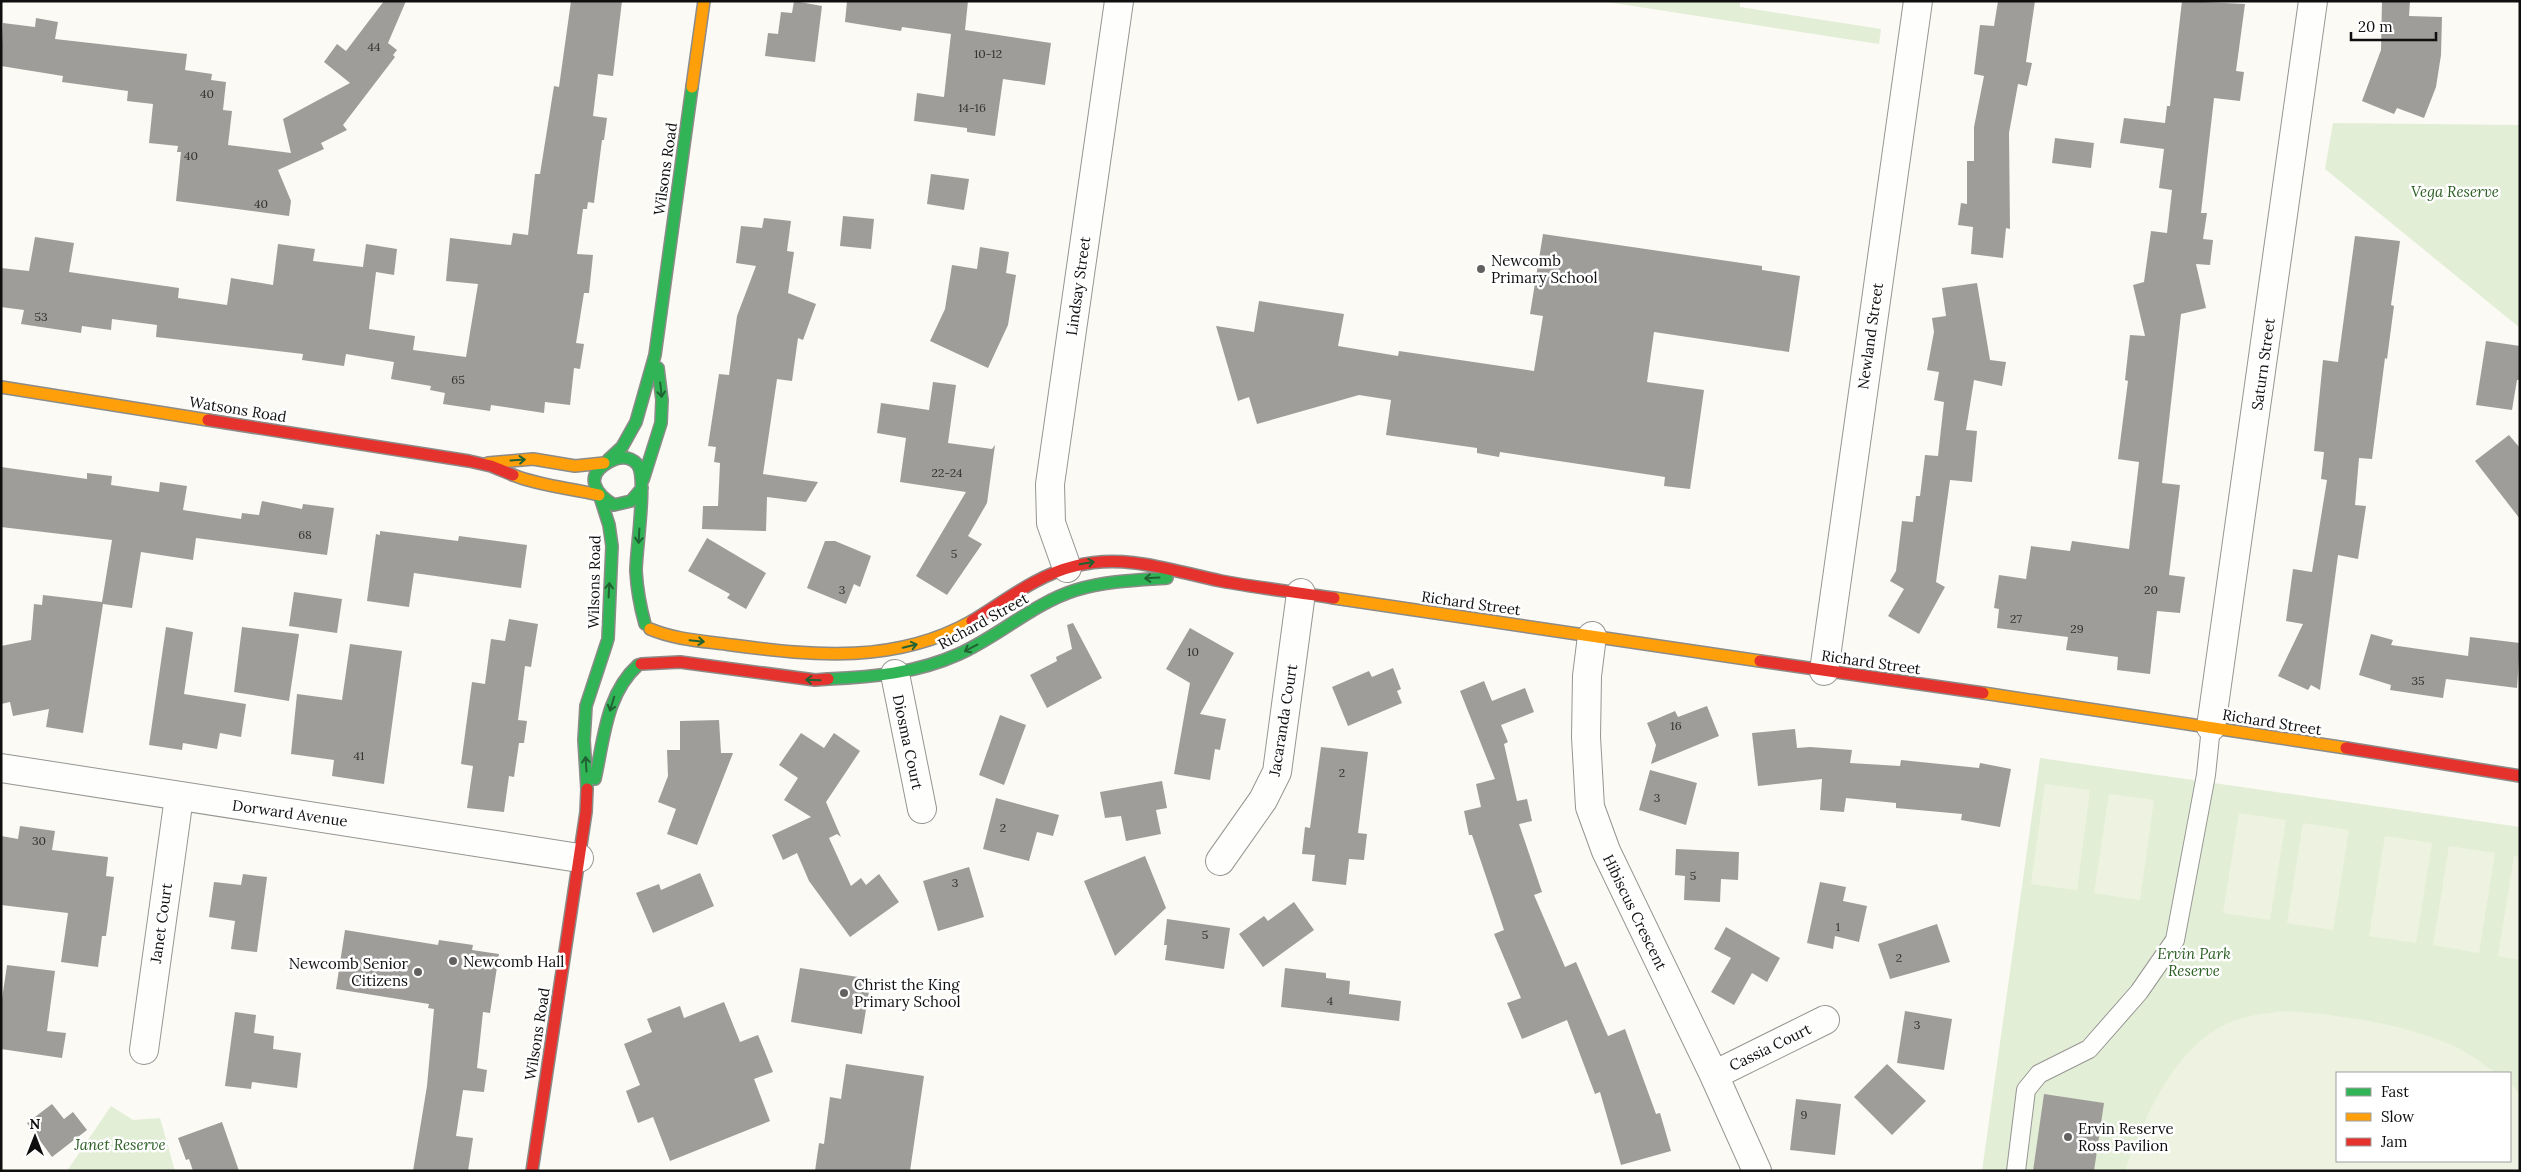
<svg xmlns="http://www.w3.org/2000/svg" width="2521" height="1172" font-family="Lora,serif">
<rect width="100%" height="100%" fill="#fbfaf4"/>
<path fill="#e3eed6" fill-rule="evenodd" d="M 1601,1 L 1740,1 L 1740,7 L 1881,29 L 1879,44 Z
M 2333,123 L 2520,125 L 2520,328 L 2325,169 Z
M 2040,758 L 2520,827 L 2520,1171 L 1982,1171 ZM 2337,1073 L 2510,1073 L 2510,1161 L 2337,1161 Z
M 111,1106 L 133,1120 L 160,1118 L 175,1171 L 67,1171 Z"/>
<path fill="#edf3e0" d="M 2045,784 L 2090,790 L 2077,890 L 2031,884 Z
M 2109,794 L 2154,800 L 2140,900 L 2094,893 Z
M 2239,813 L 2286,820 L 2270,920 L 2223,913 Z
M 2303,823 L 2349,830 L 2333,930 L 2287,923 Z
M 2385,836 L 2432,843 L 2416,943 L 2369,936 Z
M 2449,846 L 2495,853 L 2479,953 L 2433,945 Z
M 2514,856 L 2520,857 L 2520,960 L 2498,956 Z
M 2281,1011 C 2338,1014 2401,1023 2454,1046 C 2469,1053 2483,1064 2496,1073 L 2337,1073 L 2337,1161 L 2510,1161 L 2510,1082 L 2520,1095 L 2520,1171 L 2125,1171 C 2146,1115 2175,1042 2236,1020 C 2250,1015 2266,1014 2281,1011 Z"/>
<path fill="#9f9d99" d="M 384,1 L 406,1 L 388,43 L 397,50 L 393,55 L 395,57 L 343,125 L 347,130 L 321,143 L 324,149 L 278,170 L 291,201 L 289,216 L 176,201 L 181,152 L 177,152 L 178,146 L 149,143 L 153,104 L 127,101 L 128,91 L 62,82 L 63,76 L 1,66 L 3,23 L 35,27 L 36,18 L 58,22 L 55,39 L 187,54 L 185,70 L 212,74 L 211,80 L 226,82 L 223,110 L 232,111 L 228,145 L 291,153 L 283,119 L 350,83 L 324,62 L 337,44 L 346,51 Z
M 571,1 L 622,1 L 613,76 L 598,74 L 593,116 L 607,118 L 604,140 L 602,140 L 594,203 L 588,202 L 587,209 L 583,209 L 577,254 L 593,255 L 589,293 L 584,293 L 576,343 L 584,344 L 580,369 L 574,368 L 570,405 L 545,402 L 544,413 L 491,405 L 490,411 L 443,404 L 445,393 L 430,390 L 431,386 L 391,379 L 394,362 L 346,354 L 344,366 L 302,360 L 303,354 L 156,337 L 157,325 L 112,319 L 111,330 L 82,326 L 81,333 L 21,324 L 24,310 L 1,307 L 1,268 L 29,271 L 35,237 L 74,243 L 69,272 L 179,288 L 178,298 L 227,305 L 231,278 L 273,285 L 278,244 L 315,249 L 313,261 L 363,267 L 366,244 L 397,249 L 394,275 L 376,272 L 369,329 L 415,336 L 413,350 L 466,357 L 478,284 L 446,281 L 450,238 L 511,245 L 513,233 L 528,235 L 535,174 L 540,174 L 554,86 L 559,87 Z
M 794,1 L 822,6 L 815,62 L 765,56 L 768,33 L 778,34 L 781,12 L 792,13 Z
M 847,1 L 968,1 L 965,30 L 1051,43 L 1045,85 L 1003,79 L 995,136 L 967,132 L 967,128 L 914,121 L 917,93 L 944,97 L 951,34 L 902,27 L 901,31 L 845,22 Z
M 1998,1 L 2035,1 L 2026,62 L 2032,63 L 2027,86 L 2018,84 L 2009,133 L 2010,229 L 2006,228 L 2003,258 L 1971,254 L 1973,227 L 1958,225 L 1961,203 L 1967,204 L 1967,161 L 1974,161 L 1974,127 L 1984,76 L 1974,74 L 1980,25 L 1994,26 Z
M 2182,1 L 2245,4 L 2236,71 L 2244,72 L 2240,101 L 2214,98 L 2201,213 L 2207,213 L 2203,239 L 2213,240 L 2210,265 L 2196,264 L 2206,308 L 2181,314 L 2162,483 L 2180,485 L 2169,575 L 2185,577 L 2180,613 L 2157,611 L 2150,674 L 2117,670 L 2118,657 L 2066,650 L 2068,637 L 1997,628 L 1999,609 L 1994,608 L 1999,575 L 2026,579 L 2031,546 L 2070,551 L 2072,541 L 2129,549 L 2139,462 L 2118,459 L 2128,381 L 2125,380 L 2130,335 L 2145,336 L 2133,285 L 2144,282 L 2151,231 L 2167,233 L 2172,190 L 2159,188 L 2164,149 L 2120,143 L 2124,118 L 2165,123 L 2167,106 L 2170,106 Z
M 2382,1 L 2410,1 L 2409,16 L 2442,17 L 2441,55 L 2436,87 L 2424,118 L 2397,108 L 2394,114 L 2362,101 L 2381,50 Z
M 2055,138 L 2094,143 L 2091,168 L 2052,163 Z
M 931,174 L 969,179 L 964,210 L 927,204 Z
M 843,216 L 874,219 L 871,249 L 840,246 Z
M 764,218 L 791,221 L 787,251 L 794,252 L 788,293 L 816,304 L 803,340 L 798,338 L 792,381 L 777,379 L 763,474 L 818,482 L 806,502 L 767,497 L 766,531 L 702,529 L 703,506 L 718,506 L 720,463 L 714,462 L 716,447 L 708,446 L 719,374 L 729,375 L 737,316 L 756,266 L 736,263 L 741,226 L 762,228 Z
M 1543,234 L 1762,266 L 1762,270 L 1800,276 L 1789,352 L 1654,332 L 1647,382 L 1704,390 L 1690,489 L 1664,486 L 1665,477 L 1500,452 L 1499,457 L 1477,453 L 1477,448 L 1386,435 L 1391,400 L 1359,395 L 1257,424 L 1249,397 L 1238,401 L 1216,326 L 1254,332 L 1259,301 L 1344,314 L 1338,346 L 1398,356 L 1399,351 L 1534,371 L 1543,316 L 1530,314 Z
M 2355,236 L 2400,241 L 2391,305 L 2394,306 L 2387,359 L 2385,358 L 2372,459 L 2359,458 L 2355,505 L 2366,506 L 2358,559 L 2338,555 L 2320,690 L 2311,685 L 2308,690 L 2278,676 L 2303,624 L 2286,621 L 2293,569 L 2312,572 L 2327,480 L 2321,479 L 2324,452 L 2314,451 L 2323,360 L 2338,362 Z
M 980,247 L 1009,252 L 1006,273 L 1016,275 L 1008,325 L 988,368 L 930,341 L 945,309 L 952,265 L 977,269 Z
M 1977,283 L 1990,360 L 2006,362 L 2002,386 L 1974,380 L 1966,430 L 1977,431 L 1972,482 L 1950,480 L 1936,582 L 1945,587 L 1919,634 L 1888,616 L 1904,589 L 1890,581 L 1896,571 L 1902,521 L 1913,522 L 1916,496 L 1920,496 L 1925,455 L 1938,456 L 1944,402 L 1934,400 L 1939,372 L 1927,370 L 1934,332 L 1932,318 L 1946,316 L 1942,288 Z
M 2486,341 L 2520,346 L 2520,380 L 2517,380 L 2512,410 L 2476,405 Z
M 933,382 L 956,385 L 948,443 L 992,449 L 995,445 L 987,503 L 968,536 L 982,544 L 947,595 L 916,576 L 966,492 L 900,482 L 906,438 L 877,433 L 881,403 L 929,410 Z
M 2509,435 L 2520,448 L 2520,519 L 2475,461 Z
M 1,467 L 87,479 L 87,473 L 112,476 L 111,485 L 159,492 L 160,482 L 187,486 L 183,510 L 241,519 L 242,513 L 259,515 L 262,501 L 302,509 L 303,504 L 334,508 L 327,555 L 196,538 L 193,560 L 141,552 L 132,608 L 103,604 L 83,733 L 46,727 L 49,709 L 13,716 L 10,702 L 1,704 L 1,646 L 31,640 L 34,604 L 42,605 L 43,595 L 102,602 L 112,540 L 1,527 Z
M 380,531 L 458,541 L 459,536 L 527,545 L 521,588 L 414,573 L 409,607 L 367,601 L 376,534 L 380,535 Z
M 707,538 L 766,573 L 746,609 L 727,598 L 730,594 L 688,571 Z
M 825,541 L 835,541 L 871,556 L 860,587 L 854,584 L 846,604 L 807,588 Z
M 294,592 L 342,599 L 337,633 L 289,626 Z
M 509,619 L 538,624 L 531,667 L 525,666 L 518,720 L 527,721 L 524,743 L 519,743 L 514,777 L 509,776 L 504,812 L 467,808 L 473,766 L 461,764 L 472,682 L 485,684 L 491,639 L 505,641 Z
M 1073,623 L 1102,678 L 1047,708 L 1030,675 L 1057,661 L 1056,657 L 1072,649 L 1067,625 Z
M 166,627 L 193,632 L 184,694 L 246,704 L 241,737 L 220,733 L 217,749 L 183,743 L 182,750 L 149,745 Z
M 242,627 L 299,634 L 289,701 L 234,692 Z
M 1190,628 L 1234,653 L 1200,714 L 1226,719 L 1220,750 L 1215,749 L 1210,780 L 1174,774 L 1190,683 L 1166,669 Z
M 2371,634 L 2393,640 L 2391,645 L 2468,656 L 2470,637 L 2520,643 L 2517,688 L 2446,679 L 2443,698 L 2390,690 L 2391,685 L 2359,675 Z
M 350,644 L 402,651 L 384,784 L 332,776 L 334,760 L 291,754 L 297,694 L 342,700 Z
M 1393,668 L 1401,689 L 1397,691 L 1402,703 L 1348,726 L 1332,687 L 1369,671 L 1372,677 Z
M 1484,681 L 1492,701 L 1525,688 L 1534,712 L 1501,725 L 1508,742 L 1504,744 L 1517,801 L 1527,799 L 1532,821 L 1519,824 L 1542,892 L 1534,895 L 1565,967 L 1576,962 L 1608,1036 L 1625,1029 L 1656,1114 L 1660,1113 L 1671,1151 L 1621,1165 L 1600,1092 L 1595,1094 L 1567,1020 L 1522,1039 L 1507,1003 L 1521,998 L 1494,934 L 1504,930 L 1472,835 L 1469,835 L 1464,811 L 1481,807 L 1476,784 L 1495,779 L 1460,691 Z
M 1707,706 L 1719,736 L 1651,764 L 1656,745 L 1647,723 L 1675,711 L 1678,717 Z
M 1000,715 L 1026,725 L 1004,785 L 979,775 Z
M 719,720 L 721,753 L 733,753 L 697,845 L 667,834 L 676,809 L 658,802 L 668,776 L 667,750 L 680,750 L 680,721 Z
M 1795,729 L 1797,748 L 1810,747 L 1852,750 L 1850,763 L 1900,766 L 1901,760 L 1979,768 L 1980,763 L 2011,769 L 2000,827 L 1961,820 L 1962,814 L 1896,808 L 1896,803 L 1846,798 L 1844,812 L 1820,810 L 1822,779 L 1758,786 L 1752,733 Z
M 801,733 L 824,748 L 834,733 L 860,751 L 826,802 L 841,837 L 837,834 L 829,838 L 851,886 L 861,878 L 866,885 L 879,874 L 899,902 L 850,937 L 809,881 L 797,853 L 783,860 L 772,835 L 811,817 L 784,800 L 798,778 L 779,765 Z
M 1321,747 L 1368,752 L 1358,833 L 1367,834 L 1364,860 L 1349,859 L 1346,885 L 1312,881 L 1315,855 L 1302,854 L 1305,827 L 1310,828 Z
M 1650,770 L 1697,783 L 1686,825 L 1639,810 Z
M 1162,781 L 1167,808 L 1156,810 L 1161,834 L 1126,841 L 1121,816 L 1105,818 L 1100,792 Z
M 996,798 L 1059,815 L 1053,836 L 1037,832 L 1029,861 L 983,849 Z
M 20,826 L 55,831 L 52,850 L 108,857 L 106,876 L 114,877 L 106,936 L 102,936 L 98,967 L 61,962 L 68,913 L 1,905 L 1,836 L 18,839 Z
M 1676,849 L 1739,852 L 1738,880 L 1721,879 L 1720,902 L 1684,900 L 1685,876 L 1675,875 Z
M 1145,856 L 1166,908 L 1115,956 L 1084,881 Z
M 969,867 L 984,917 L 938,931 L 923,881 Z
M 700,873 L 714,906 L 653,933 L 636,893 L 659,884 L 661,890 Z
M 243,874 L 267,877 L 257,952 L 231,949 L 235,921 L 209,917 L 214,882 L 241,885 Z
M 1820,882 L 1846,887 L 1843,901 L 1867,906 L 1859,942 L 1835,936 L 1833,949 L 1807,943 Z
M 1294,902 L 1314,930 L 1263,967 L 1239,934 L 1264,916 L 1268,921 Z
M 1167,919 L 1230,928 L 1224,969 L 1165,960 L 1167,945 L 1164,945 Z
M 1937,924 L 1950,962 L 1890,979 L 1878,944 Z
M 1726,927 L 1780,958 L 1767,982 L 1752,973 L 1734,1005 L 1711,992 L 1731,958 L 1714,949 Z
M 345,930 L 438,945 L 439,940 L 473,945 L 472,950 L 499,954 L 490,1013 L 483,1012 L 477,1068 L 487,1070 L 484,1092 L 463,1090 L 456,1136 L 473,1138 L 468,1171 L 413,1171 L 427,1086 L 434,1009 L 428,1008 L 429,1004 L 336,989 Z
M 7,965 L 55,971 L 47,1031 L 66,1033 L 62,1058 L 1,1049 L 1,1006 Z
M 800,968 L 871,979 L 862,1034 L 791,1022 Z
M 1285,968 L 1326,973 L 1326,978 L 1350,981 L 1349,994 L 1401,1001 L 1399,1021 L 1281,1007 Z
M 724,1002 L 740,1042 L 758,1035 L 773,1072 L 754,1079 L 770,1121 L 670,1161 L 653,1117 L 638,1123 L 626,1091 L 640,1085 L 624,1044 L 652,1032 L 647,1019 L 680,1006 L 684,1018 Z
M 1905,1011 L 1952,1019 L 1944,1070 L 1897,1063 Z
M 235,1012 L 256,1015 L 254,1033 L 274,1036 L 273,1049 L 301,1053 L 297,1088 L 252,1082 L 251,1089 L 225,1086 Z
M 846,1064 L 924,1076 L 910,1171 L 815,1171 L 819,1143 L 824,1144 L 830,1097 L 841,1099 Z
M 1887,1064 L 1926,1101 L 1892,1135 L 1854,1097 Z
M 2044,1094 L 2104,1103 L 2094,1171 L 2033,1171 Z
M 1796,1099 L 1841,1104 L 1835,1155 L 1790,1150 Z
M 52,1104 L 64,1119 L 73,1112 L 87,1130 L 52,1157 L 27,1123 Z
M 222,1122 L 239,1171 L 193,1171 L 189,1159 L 186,1160 L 178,1138 Z"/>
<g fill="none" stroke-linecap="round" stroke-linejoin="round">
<g stroke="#959592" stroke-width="20">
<path id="lane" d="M 2016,1171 L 2026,1090 L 2039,1074 L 2089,1049 L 2139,992 L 2175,940 L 2206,775 L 2211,727"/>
</g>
<g stroke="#959592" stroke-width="30">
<path id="street" d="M 1067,568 L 1051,523 L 1050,484 L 1119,1
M 1592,636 L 1587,676 L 1586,737 L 1590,807 L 1606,851 L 1714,1075 L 1757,1171
M 1824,671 L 1918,1
M 895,674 L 922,809
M 2211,727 L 2313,1
M 1,768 L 579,858
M 1220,861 L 1263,800 L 1277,772 L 1301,593
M 144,1050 L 179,797
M 1714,1075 L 1825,1020"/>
</g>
<g stroke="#8c8b89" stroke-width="14">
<path id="fast" d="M 608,460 L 622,447 L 636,422 L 655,355 L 692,87
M 643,480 L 661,423 L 662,400 L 658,368
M 642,488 L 631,501 L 614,505 C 596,494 583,476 609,462 C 618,457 629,455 637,464 C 648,477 636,549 636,571 C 637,589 640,606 645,624
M 600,497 L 609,525 L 612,546 L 608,639
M 828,679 C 873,677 917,673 959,654 C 999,636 1034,603 1076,590 C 1105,581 1137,580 1167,578
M 595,779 C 604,739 606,694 638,665
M 587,789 L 584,740 L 586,706 L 607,642"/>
</g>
<g stroke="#8c8b89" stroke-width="14">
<path id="slow" d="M 692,87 L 704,1
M 1,387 L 208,420
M 488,463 L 533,459 L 575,466 L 604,463
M 513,475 C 540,486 570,488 599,495
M 1334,598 L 1760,661
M 650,629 C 676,640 704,641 732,645 C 815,656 896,664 972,621
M 1983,693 L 2346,748"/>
</g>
<g stroke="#8c8b89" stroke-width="14">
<path id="jam" d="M 208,420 L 469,461 L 491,466 L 513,475
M 972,621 C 1005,601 1037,575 1075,566 C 1126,553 1172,571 1221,581 C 1258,588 1296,592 1334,598
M 1760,661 L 1983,693
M 641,664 L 680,662 L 815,680 L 828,679
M 2346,748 L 2520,776
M 532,1171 L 586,812 L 587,789"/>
</g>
<use href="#lane" stroke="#fefefd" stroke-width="18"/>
<use href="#street" stroke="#fefefd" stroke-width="28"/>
<use href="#fast" stroke="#30b455" stroke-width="11"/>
<use href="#slow" stroke="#ff9f0a" stroke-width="11"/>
<use href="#jam" stroke="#e5322d" stroke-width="11"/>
</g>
<defs><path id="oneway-shaft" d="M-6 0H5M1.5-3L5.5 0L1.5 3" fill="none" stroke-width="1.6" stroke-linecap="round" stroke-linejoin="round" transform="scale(1.25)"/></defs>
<g stroke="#206232">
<use href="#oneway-shaft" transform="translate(661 390) rotate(84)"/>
<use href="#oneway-shaft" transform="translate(518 460) rotate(-4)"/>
<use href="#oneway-shaft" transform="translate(639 536) rotate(93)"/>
<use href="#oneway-shaft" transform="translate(1087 563) rotate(-10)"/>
<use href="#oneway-shaft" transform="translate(1152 578) rotate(177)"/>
<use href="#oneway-shaft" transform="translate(609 590) rotate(-87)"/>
<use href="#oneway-shaft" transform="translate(697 641) rotate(6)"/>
<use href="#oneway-shaft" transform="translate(910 646) rotate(-14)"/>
<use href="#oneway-shaft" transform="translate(971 648) rotate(152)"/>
<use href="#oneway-shaft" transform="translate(813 680) rotate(-178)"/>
<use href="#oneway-shaft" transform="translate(612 704) rotate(107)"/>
<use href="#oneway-shaft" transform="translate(586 764) rotate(-94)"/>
</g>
<g fill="#62615f" stroke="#fff" stroke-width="2">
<circle cx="1481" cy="269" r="5"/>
<circle cx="453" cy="961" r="5"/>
<circle cx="418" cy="972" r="5"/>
<circle cx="844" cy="993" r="5"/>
<circle cx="2068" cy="1137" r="5"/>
</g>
<g text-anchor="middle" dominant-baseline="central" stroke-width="5" stroke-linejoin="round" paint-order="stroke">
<g font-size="12" fill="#333232">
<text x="374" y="46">44</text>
<text x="988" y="53">10-12</text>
<text x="207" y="93">40</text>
<text x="972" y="107">14-16</text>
<text x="191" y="155">40</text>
<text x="261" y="203">40</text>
<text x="41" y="316">53</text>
<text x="458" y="379">65</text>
<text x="947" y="472">22-24</text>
<text x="305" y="534">68</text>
<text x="954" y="553">5</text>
<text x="842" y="589">3</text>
<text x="2151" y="589">20</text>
<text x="2016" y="618">27</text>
<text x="2077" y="628">29</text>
<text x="1193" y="651">10</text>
<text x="2418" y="680">35</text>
<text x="1676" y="725">16</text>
<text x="359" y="755">41</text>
<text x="1342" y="772">2</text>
<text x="1657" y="797">3</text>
<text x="1003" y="827">2</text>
<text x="39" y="840">30</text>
<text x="1693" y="875">5</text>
<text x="955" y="882">3</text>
<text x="1838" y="926">1</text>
<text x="1205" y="934">5</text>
<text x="1899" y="957">2</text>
<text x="1330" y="1000">4</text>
<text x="1917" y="1024">3</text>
<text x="1804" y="1114">9</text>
</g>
<g font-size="15" fill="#0f0f0f" stroke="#fff">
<text transform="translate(665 169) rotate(-82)">Wilsons Road</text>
<text transform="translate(1078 286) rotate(-82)">Lindsay Street</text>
<text transform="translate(1870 336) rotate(-82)">Newland Street</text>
<text transform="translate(2263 364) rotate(-82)">Saturn Street</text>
<text transform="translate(238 409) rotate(9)">Watsons Road</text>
<text transform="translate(594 582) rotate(-89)">Wilsons Road</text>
<text transform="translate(1471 603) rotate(8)">Richard Street</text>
<text transform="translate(983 621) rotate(-29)">Richard Street</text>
<text transform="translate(1871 662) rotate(8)">Richard Street</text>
<text transform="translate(1283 720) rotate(-81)">Jacaranda Court</text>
<text transform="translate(2272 722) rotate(9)">Richard Street</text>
<text transform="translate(908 742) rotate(78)">Diosma Court</text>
<text transform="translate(290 813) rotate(8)">Dorward Avenue</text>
<text transform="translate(1635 912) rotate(64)">Hibiscus Crescent</text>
<text transform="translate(161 923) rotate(-82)">Janet Court</text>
<text transform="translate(537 1034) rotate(-81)">Wilsons Road</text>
<text transform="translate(1770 1047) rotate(-26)">Cassia Court</text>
</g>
<g font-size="15" font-style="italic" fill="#2d6025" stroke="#fff">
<text x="2455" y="191">Vega Reserve</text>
<text x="2194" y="953">Ervin Park<tspan x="2194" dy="17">Reserve</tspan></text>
<text x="120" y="1144">Janet Reserve</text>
</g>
<g font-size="15" fill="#0f0f0f" stroke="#fff" text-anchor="start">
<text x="1491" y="260">Newcomb<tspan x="1491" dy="17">Primary School</tspan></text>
<text x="463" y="961">Newcomb Hall</text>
<text x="408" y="963" text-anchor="end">Newcomb Senior<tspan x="408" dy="17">Citizens</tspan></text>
<text x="854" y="984">Christ the King<tspan x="854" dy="17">Primary School</tspan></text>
<text x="2078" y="1128">Ervin Reserve<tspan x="2078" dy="17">Ross Pavilion</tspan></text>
</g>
</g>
<rect width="2521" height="1172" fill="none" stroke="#0f0f0f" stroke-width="5"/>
<rect x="2336" y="1072" width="175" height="90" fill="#ffffff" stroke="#9f9f9f"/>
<rect x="2346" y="1088" width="25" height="8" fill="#30b455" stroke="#9f9f9f"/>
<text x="2381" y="1097" font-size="15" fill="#0f0f0f">Fast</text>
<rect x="2346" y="1113" width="25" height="8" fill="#ff9f0a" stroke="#9f9f9f"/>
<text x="2381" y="1122" font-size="15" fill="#0f0f0f">Slow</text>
<rect x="2346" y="1138" width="25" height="8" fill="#e5322d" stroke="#9f9f9f"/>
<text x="2381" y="1147" font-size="15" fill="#0f0f0f">Jam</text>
<g transform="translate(35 1137)" stroke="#ffffff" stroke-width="4" paint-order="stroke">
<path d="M0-4L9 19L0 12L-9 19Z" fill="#0f0f0f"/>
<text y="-8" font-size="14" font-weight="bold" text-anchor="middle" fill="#0f0f0f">N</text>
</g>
<path d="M2351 32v8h85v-8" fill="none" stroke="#0f0f0f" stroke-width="2.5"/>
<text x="2358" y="32" font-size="15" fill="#0f0f0f" stroke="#ffffff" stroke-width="4" paint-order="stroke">20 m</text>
</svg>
